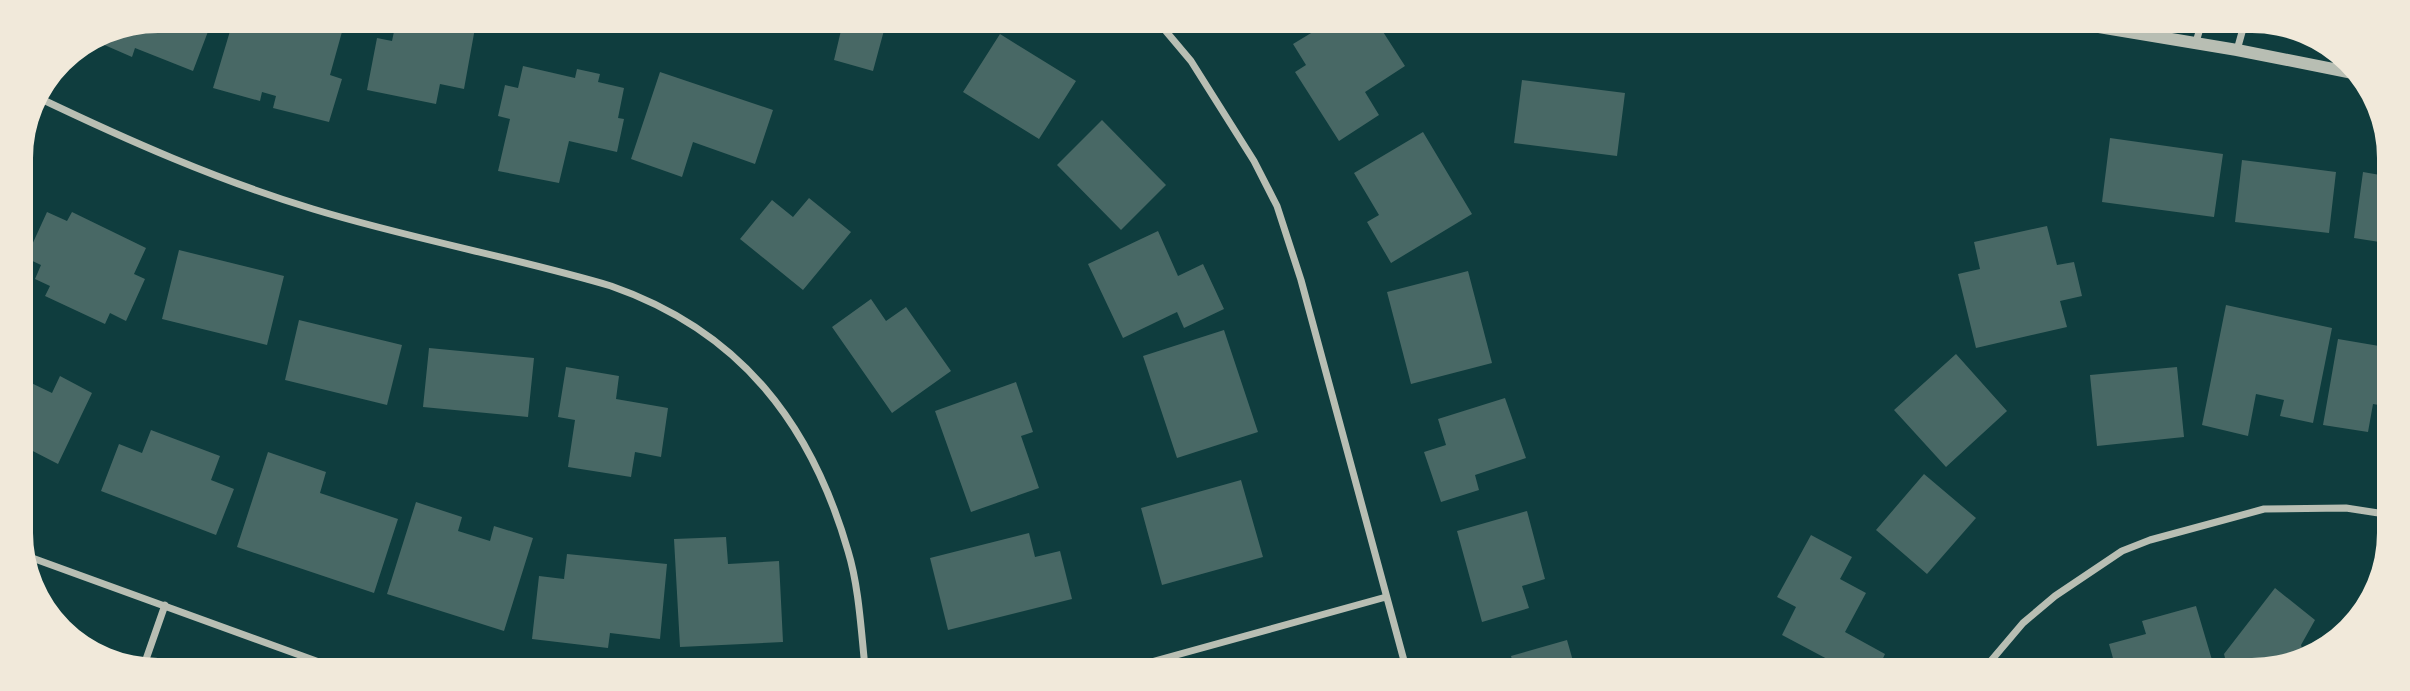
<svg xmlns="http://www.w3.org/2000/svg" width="2410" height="691" font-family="Ubuntu,sans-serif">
<rect width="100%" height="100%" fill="#0f3d3e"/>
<path fill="#486865" d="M 158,21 L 212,21 L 193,71 L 135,48 L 132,57 L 93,40 L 106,31 Z
M 233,21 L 345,21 L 330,75 L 342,79 L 329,122 L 273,108 L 276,96 L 262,92 L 260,101 L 213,88 Z
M 396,22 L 442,22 L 475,28 L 464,89 L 440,84 L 436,104 L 367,90 L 377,38 L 392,41 Z
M 843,22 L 886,23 L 873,71 L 834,60 Z
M 926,23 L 962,23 L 959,31 Z
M 1326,24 L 1350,24 L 1356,33 L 1371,24 L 1378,24 L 1405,66 L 1365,92 L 1379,115 L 1339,141 L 1295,72 L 1306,65 L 1293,44 Z
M 1000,34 L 1076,81 L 1039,139 L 963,92 Z
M 523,66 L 575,78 L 577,69 L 600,74 L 598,82 L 624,88 L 618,118 L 624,119 L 617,152 L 569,141 L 559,183 L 498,171 L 510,119 L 498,116 L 505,85 L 518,88 Z
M 660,72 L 773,110 L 755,164 L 693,142 L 682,177 L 631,159 Z
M 1522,80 L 1625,93 L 1617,156 L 1514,143 Z
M 1102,120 L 1166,185 L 1121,230 L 1057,165 Z
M 1423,132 L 1472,214 L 1391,263 L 1367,222 L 1379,215 L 1354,173 Z
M 2110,138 L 2223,154 L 2214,217 L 2102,202 Z
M 2242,160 L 2336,172 L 2329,233 L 2235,222 Z
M 2363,172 L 2386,176 L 2386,243 L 2354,238 Z
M 809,198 L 851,232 L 803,290 L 740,239 L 772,200 L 793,217 Z
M 47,212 L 67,221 L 72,212 L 146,248 L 134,274 L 145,279 L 126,321 L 110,313 L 105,324 L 45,296 L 50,286 L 35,279 L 41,265 L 26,258 Z
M 2047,226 L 2057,265 L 2074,262 L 2082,296 L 2060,301 L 2067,327 L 1976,348 L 1958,274 L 1980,269 L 1974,242 Z
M 1158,231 L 1178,276 L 1203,264 L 1224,309 L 1184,328 L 1177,312 L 1123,338 L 1088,264 Z
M 179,250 L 284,276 L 267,345 L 162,319 Z
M 1468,271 L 1492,363 L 1411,384 L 1387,292 Z
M 871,299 L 886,321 L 906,307 L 951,371 L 892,413 L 832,327 Z
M 2226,305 L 2332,328 L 2313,423 L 2280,416 L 2284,400 L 2256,394 L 2248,436 L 2202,425 Z
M 299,320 L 402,345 L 387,405 L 285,380 Z
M 1224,330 L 1258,432 L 1177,458 L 1143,356 Z
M 2338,339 L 2385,347 L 2385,406 L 2373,404 L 2368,432 L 2323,425 Z
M 429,348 L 534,358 L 528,417 L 423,407 Z
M 1956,354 L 2007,411 L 1946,467 L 1894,410 Z
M 22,360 L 32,365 L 25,380 L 52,393 L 60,376 L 92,393 L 58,464 L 23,446 Z
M 566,367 L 619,376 L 616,399 L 668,408 L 661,457 L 635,452 L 631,477 L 568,467 L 575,420 L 558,417 Z
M 2177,367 L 2184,437 L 2097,446 L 2090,375 Z
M 1016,382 L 1033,432 L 1021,436 L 1039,488 L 971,512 L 935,411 Z
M 1505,398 L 1526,458 L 1475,475 L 1479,490 L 1441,502 L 1424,452 L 1446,445 L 1438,419 Z
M 151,430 L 220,456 L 211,480 L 234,489 L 216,535 L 101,491 L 119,444 L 142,453 Z
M 268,452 L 326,472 L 320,493 L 398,519 L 374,593 L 237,547 Z
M 1924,474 L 1976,518 L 1927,574 L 1876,530 Z
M 1241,480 L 1263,557 L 1162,585 L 1141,508 Z
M 416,502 L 462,517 L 458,531 L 490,541 L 494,526 L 533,538 L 504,631 L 387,594 Z
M 1527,511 L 1545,579 L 1522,586 L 1529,608 L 1482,622 L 1457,531 Z
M 1029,533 L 1035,557 L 1060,551 L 1072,599 L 948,630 L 930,558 Z
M 1811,535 L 1852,557 L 1840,579 L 1866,593 L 1845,632 L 1885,654 L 1878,669 L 1846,669 L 1782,635 L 1796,607 L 1777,597 Z
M 726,537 L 728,564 L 779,561 L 783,642 L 680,647 L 674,539 Z
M 567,554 L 667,564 L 660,639 L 610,633 L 608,648 L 532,639 L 539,576 L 564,579 Z
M 2275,588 L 2315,620 L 2301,645 L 2303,652 L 2260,670 L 2228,670 L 2224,654 Z
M 2196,606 L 2215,670 L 2116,669 L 2109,644 L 2146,634 L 2142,621 Z
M 1567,640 L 1575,668 L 1514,668 L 1511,656 Z"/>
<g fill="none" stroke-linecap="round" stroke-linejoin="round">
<path stroke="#b8beb3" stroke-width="7" d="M 1159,23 L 1191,61 L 1254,161 L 1277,206 L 1301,280 L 1406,668
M 2196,42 L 2201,25
M 2237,50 L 2244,25
M 37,97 C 127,140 217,180 313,209 C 411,239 513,257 611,286 C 740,331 811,423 848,551 C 859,587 861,630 865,667
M 24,555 L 330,666
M 144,665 L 165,605
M 1133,667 L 1386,597
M 1984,669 L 2023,623 L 2055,596 L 2122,551 L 2150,540 L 2264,509 L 2346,508 L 2385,514"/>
<path stroke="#b8beb3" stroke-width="12" d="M 2087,25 L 2237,50 L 2358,74"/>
</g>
<path d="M0 0H2410V691H0ZM158 33H2252A125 125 0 0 1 2377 158V533A125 125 0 0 1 2252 658H158A125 125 0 0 1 33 533V158A125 125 0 0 1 158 33Z" fill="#f1e9da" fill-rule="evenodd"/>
</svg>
